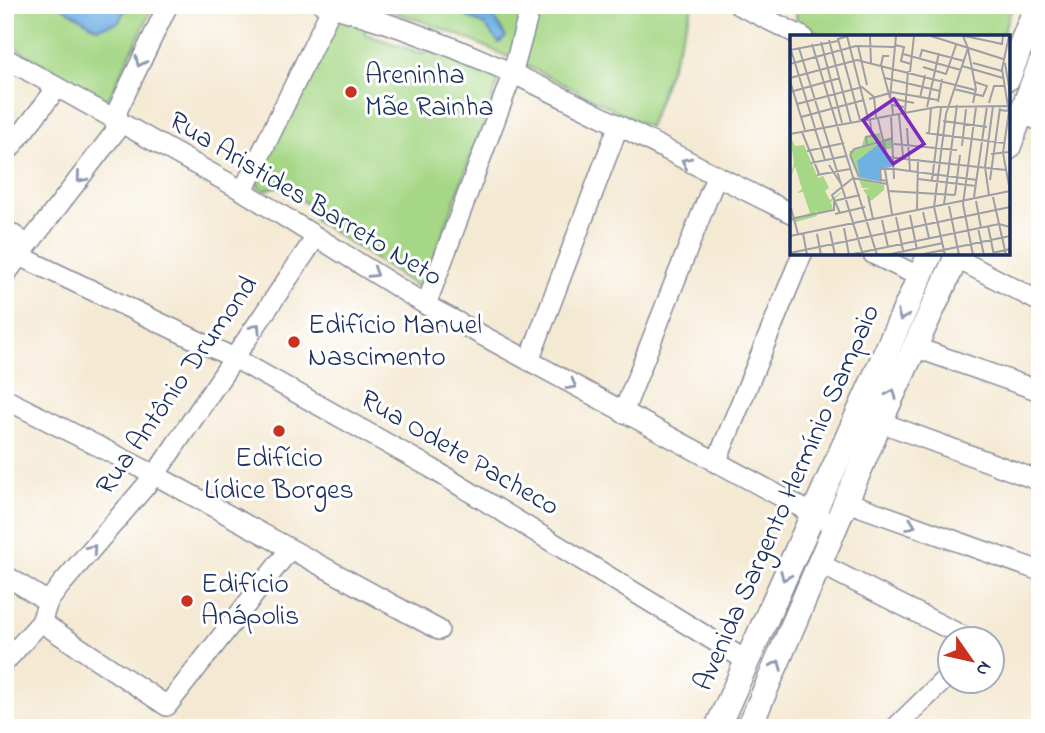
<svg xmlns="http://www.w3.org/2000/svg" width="1045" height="733" font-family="'Indie Flower',sans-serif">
<rect width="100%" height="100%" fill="#fff"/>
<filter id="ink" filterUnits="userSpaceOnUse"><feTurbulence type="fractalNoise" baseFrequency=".0143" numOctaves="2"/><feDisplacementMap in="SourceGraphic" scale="14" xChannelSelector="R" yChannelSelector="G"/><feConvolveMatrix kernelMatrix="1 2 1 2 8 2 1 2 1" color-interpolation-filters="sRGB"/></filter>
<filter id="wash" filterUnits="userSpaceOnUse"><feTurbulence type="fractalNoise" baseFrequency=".00686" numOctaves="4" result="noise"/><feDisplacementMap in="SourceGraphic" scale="28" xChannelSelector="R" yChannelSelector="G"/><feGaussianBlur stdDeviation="1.57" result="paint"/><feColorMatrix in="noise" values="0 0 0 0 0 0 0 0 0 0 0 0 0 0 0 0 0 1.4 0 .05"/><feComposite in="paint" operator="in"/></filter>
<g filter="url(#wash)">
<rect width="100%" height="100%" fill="#f4e9d3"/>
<path fill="#a6d786" stroke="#608372" stroke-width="2" d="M 5,5 L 154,5 L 110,96 L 104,100 L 5,42 Z
M 367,5 L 693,5 L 649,127 C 557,82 466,29 367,5 Z
M 797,5 L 1013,5 L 1001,37 L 826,37 L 796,20 Z
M 338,17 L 365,24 L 365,34 L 421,53 L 435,47 L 500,78 L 422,290 L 315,220 L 311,206 L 277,186 L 264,191 L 258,187 L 257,177 L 333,20 Z"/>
<path fill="#70b1e4" stroke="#4670a1" stroke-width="2" d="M 59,5 L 127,5 L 119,22 L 97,28 Z
M 441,5 L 486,5 L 506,37 L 499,43 L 485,25 Z"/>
</g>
<g filter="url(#ink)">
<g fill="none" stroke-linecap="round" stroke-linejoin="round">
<g stroke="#888c98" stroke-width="22">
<path id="minor" d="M 323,5 C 484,44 642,141 791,213
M 738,5 L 803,37
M 5,58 L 243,191 L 426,305 L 826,521
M 1022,114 L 1040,121
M 5,155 L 57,88
M 243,191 L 332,7
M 5,229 L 28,245
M 873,254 L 920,277
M 20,256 L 236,359 L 431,468 L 747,661
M 956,258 L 1040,302
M 5,275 L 115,132 L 118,109 L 168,5
M 426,305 L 512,75 L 531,5
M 914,347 L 1040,391
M 529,361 L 618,127
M 5,399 L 155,475 L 439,630
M 623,413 L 716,177
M 880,422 L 1040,481
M 716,463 L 802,254
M 847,502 L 1040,571
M 820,564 L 967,638
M 5,575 L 48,602
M 41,622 L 167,706 L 290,549
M 5,662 L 41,622 L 48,602 L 60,586 L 155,475 L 316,237
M 895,728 L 950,674"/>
</g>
<g stroke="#888c98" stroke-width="27">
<path id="major" d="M 1008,78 L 1037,5
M 1008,148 L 1040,65
M 717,728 L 930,254
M 749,728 L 880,422 L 958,254"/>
</g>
<use href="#minor" stroke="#fff" stroke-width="19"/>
<use href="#major" stroke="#fff" stroke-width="24"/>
</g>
<defs><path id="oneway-chevron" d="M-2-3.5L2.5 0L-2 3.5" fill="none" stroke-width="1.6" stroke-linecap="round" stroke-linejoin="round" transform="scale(1.75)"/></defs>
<g stroke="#8d97ae">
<use href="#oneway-chevron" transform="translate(140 62) rotate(115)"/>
<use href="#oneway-chevron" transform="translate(686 162) rotate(-154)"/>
<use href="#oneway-chevron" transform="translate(81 178) rotate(129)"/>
<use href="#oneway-chevron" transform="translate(374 273) rotate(32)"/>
<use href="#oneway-chevron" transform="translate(902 316) rotate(114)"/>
<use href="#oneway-chevron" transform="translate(256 328) rotate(-57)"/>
<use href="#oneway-chevron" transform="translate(572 385) rotate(29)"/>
<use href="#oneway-chevron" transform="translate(892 394) rotate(-66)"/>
<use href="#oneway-chevron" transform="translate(911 525) rotate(20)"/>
<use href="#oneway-chevron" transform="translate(92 549) rotate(-49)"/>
<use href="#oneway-chevron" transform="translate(785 576) rotate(114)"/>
<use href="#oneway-chevron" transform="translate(777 665) rotate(-67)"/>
</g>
</g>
<g fill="#c8321e" stroke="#fff" stroke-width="2.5">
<circle cx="351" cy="92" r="7"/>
<circle cx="294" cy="342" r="7"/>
<circle cx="279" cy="431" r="7"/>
<circle cx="187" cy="601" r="7"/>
</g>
<g text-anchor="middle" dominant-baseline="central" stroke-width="6" stroke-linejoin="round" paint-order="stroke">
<g font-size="28" fill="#1b2f5e" stroke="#fff" text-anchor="start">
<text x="365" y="76">Areninha<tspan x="365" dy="32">Mãe Rainha</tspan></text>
<text x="308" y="326">Edifício Manuel<tspan x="308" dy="32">Nascimento</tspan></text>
<text x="279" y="459" text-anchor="middle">Edifício<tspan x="279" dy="32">Lídice Borges</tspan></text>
<text x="201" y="585">Edifício<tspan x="201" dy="32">Anápolis</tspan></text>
</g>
<g font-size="28" fill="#1b2f5e" stroke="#fff">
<text transform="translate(305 200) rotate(31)">Rua Aristides Barreto Neto</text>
<text transform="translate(178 386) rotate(-55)">Rua Antônio Drumond</text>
<text transform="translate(459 454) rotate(30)">Rua Odete Pacheco</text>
<text transform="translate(788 498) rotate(-66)">Avenida Sargento Hermínio Sampaio</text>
</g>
</g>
<g transform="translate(790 35)">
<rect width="220" height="220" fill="#f4e9d3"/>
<path d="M 90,98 L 91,106 L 103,103 L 103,113 L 93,115 L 96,123 L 104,122 L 81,147 L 94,150 L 94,155 L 81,166 L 73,155 L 80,153 L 72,153 L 59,116 L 71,113 L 75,101 ZM 0,100 L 5,111 L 14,110 L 28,143 L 33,141 L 39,153 L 35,156 L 40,165 L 53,156 L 41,167 L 43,174 L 28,179 L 25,174 L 27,181 L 6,187 L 0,185 L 20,178 L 13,157 L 7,158 L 12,154 L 5,131 L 0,145 L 4,128 Z" fill="#a6d786"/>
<path d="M 90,108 L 102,132 L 89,134 L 92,147 L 70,142 L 67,126 Z" fill="#70b1e4"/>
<path fill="none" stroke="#9d9fa4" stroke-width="2" d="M 57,1 L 78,83M 58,1 L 48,4 L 70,85M 80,1 L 81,28M 141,1 L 213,24M 175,1 L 212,9 L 213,1M 219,1 L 212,34 L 220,84M 39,5 L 61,88M 31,7 L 52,88M 22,9 L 87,220M 105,10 L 114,12 L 111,26 L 121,29M 68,11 L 77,50M 9,13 L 73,220M 178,14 L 186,54 L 183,68M 0,15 L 48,6M 1,15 L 25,93M 113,19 L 171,35M 99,21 L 93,21 L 91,30 L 100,63M 130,22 L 132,15 L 174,26M 183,28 L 212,36M 215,28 L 220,58M 0,29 L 66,11 L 105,12M 172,31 L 213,43M 133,32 L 156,39 L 166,10M 120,37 L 124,1M 0,43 L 67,25 L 185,55M 95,43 L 150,56M 0,46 L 15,95M 164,54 L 193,61 L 197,51 L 185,47M 0,57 L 50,43M 101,57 L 148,65M 100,63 L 106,1M 100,63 L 124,68M 130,63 L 135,40M 79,64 L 100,58M 148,67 L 152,44M 199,68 L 204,51 L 214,51M 7,69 L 72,52 L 84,62 L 86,82M 137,72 L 149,18M 209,75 L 219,76 L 213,118 L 220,156M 115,77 L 118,36M 103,79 L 102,70 L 114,72M 101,80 L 104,144M 109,80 L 113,121M 11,82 L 74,65M 88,84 L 97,122 L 216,135M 153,86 L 197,92M 117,93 L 120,136M 25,94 L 35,125M 12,97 L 29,139M 136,98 L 214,108M 139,98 L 141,73M 0,99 L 147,72 L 219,71M 104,109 L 167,115M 77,111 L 76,102 L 82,101 L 80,85M 172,111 L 176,74M 17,116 L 54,108M 201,119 L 219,117 L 220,106M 60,120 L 64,114 L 103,103M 60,120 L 69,142M 21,128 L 56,121M 39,130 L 51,149M 105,134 L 187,145M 95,135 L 102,179M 27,140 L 60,134M 128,144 L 186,151M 142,145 L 151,73M 200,145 L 210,73M 97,146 L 91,145 L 90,134 L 105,134M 98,156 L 165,160M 165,160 L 170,120M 199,160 L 195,132 L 203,71M 78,161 L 83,184M 184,162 L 197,71M 203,162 L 216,220M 44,166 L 70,160M 186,166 L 191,193M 154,169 L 167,70M 159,171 L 169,220M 1,173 L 8,199M 127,174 L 128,124M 133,177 L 139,203M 50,178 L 42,160 L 63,143 L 97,149M 45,179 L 75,172M 120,180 L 127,215M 106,182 L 114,220M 0,184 L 44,175 L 44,166M 92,185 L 98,212M 198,191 L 204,220M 54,193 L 59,220M 188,193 L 194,220M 40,196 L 45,220M 13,198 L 17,220M 27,199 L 31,220M 0,201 L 220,156M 0,218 L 220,172M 58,220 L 209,189 L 220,192M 96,220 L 153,208M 129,220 L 220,201M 155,220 L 144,172 L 156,79 L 178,13 L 173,1M 183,220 L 173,169 L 186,72M 194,220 L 220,214"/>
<path fill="#7b2cbf" fill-opacity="0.15" stroke="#7b2cbf" stroke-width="3.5" d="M 104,64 L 134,109 L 103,129 L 73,85 Z"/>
<rect width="220" height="220" fill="none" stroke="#1b2f5e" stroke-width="3.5"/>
</g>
<rect width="1045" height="733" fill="none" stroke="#fff" stroke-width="28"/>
<g transform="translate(971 660) rotate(124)"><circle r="33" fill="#ffffff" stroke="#a4acbf" stroke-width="2"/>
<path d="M0-5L12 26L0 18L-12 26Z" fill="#c8321e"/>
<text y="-10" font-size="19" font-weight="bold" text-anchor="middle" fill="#1b2f5e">N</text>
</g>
</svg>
